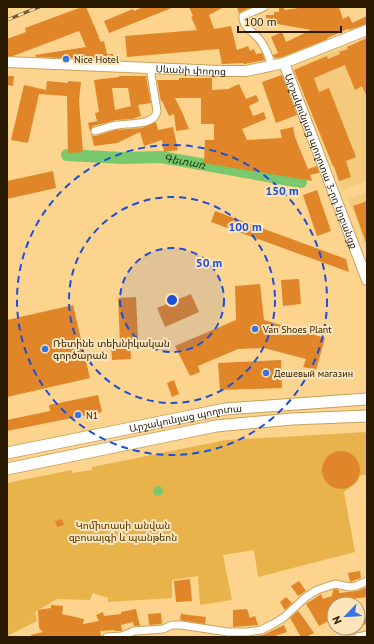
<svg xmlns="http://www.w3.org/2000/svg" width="374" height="644" font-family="'PT Sans','Noto Sans Armenian',sans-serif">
<rect width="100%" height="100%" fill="#fcd48e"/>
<path fill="#f5ca7c" d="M 367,38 L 367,180 L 342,191 L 293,68 Z
M 367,192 L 367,250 L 348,198 Z"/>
<path fill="#e9b34b" d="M 367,432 L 367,475 L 360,475 L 357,482 L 344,492 L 355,552 L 258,577 L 254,550 L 223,555 L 232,600 L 200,605 L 198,576 L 172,580 L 172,598 L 108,602 L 108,598 L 93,593 L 90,600 L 57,599 L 35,612 L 37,621 L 7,636 L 7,483 L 72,470 L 72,473 L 92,470 L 92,467 L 226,440 Z"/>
<path fill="#79c86c" d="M153 491a5 5 0 1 1 10 0a5 5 0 1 1-10 0Z"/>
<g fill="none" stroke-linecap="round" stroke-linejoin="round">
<path stroke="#79c86c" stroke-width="12" id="s1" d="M 67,155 L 122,158 L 161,157 L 301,182"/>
</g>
<path fill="#e08629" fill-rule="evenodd" d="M 82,7 L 86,7 L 99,37 L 97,38 L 99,38 L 101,42 L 104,41 L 107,54 L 113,54 L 113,60 L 36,57 L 35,55 L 86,47 L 79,31 L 13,56 L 7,56 L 7,39 L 26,32 L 25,28 Z
M 143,7 L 174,7 L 109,33 L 104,21 L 133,9 L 134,11 Z
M 189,7 L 224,7 L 209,15 L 214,29 L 231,26 L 237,50 L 248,46 L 250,51 L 254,49 L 256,54 L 262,53 L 265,60 L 245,64 L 244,64 L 243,63 L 222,64 L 219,49 L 127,57 L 125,36 L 197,30 L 191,17 L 193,16 Z
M 237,7 L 251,7 L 239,13 Z
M 306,7 L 339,7 L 343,19 L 349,16 L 352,23 L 367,16 L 367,24 L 349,30 L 348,29 L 327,38 L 328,39 L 282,57 L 275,58 L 273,55 L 278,53 L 271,37 L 282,32 L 286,42 L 311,30 L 266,22 L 266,15 L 274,15 L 274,12 L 279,12 L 279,8 L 284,8 L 284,10 Z
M 367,38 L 367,97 L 362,86 L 355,90 L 345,65 L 314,78 L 319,92 L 329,88 L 356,157 L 346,161 L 351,177 L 339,181 L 334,166 L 333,166 L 294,70 L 327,56 L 328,59 L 340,54 L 339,52 L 348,49 L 347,47 Z
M 282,75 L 297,115 L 276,123 L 262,82 Z
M 7,76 L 14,76 L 13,86 L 7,85 Z
M 119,76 L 146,76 L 151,103 L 138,105 L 141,116 L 132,119 L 116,120 L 105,123 L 93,126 L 90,131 L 88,123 L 97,121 L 95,113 L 99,112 L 94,80 L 119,77 ZM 112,88 L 128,88 L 131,106 L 115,110 Z
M 179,78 L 212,78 L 212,90 L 228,89 L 239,84 L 246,99 L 256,95 L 259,101 L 249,106 L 253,116 L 264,112 L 266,119 L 242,129 L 247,140 L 282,138 L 280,130 L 293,127 L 295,137 L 308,169 L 317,166 L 319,173 L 310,175 L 312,181 L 204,163 L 205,140 L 214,140 L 214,124 L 201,124 L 201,98 L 175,98 L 182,112 L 189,129 L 176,131 L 174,114 L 169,116 L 162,101 L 161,102 L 157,80 L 179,80 Z
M 47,81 L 68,83 L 68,81 L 81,82 L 79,101 L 83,152 L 68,153 L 67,96 L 39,94 L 28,143 L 11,140 L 24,85 L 46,90 Z
M 156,122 L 158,130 L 173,127 L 178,150 L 164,152 L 162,140 L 144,146 L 140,132 L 117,143 L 94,146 L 91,133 L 93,136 L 96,136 L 115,130 L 142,128 Z
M 53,171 L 56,188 L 7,199 L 7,181 Z
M 317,190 L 331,231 L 317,236 L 303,195 Z
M 367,201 L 367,243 L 366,243 L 353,206 Z
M 215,211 L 346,259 L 349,272 L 211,222 Z
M 299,279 L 301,304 L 283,306 L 281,280 Z
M 260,284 L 264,320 L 325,338 L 316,370 L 303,367 L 306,359 L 264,348 L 238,349 L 198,366 L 200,372 L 190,376 L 175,346 L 236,320 L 235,286 Z
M 191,294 L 199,312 L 165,327 L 157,308 Z
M 136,297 L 138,340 L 130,340 L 131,359 L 112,360 L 111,342 L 120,342 L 118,298 Z
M 73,305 L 90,378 L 7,397 L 7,320 Z
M 281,360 L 282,388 L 220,390 L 218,363 Z
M 174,380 L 179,394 L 172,397 L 167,383 Z
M 98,395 L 102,412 L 7,431 L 7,420 L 50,411 L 49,405 Z
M322 470a19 19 0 1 1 38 0a19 19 0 1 1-38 0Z
M 62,519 L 64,525 L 57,527 L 55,521 Z
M 360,571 L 361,578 L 350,582 L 348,573 Z
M 190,579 L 192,601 L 176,602 L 174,581 Z
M 299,581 L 306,591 L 298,596 L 291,586 Z
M 367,587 L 367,597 L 352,599 L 352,601 L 349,602 L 350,604 L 334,604 L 334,618 L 319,626 L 306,604 L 321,594 L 323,599 L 332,596 L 333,590 L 335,589 L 339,590 L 339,593 L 357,591 Z
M 286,597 L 292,603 L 285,610 L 280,602 Z
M 51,605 L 63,606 L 62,614 L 84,619 L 83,624 L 99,621 L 96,615 L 103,612 L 104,616 L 121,614 L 121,612 L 136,609 L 140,626 L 134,626 L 133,622 L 121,625 L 122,631 L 115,631 L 115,630 L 100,631 L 101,637 L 31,637 L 31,635 L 43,632 L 39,628 L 38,610 L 51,608 Z
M 247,609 L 250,618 L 255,616 L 258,625 L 233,627 L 233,610 Z
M 298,611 L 300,613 L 314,633 L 306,637 L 301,637 L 290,618 Z
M 161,613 L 162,624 L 149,625 L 148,614 Z
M 181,614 L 206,617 L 205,624 L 180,620 Z
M 367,617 L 367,624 L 358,626 L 358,619 Z
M 284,625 L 287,632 L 272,637 L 248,637 L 263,635 Z"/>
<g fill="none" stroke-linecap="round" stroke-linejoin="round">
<g stroke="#c8a25d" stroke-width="9">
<path id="street" d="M 264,7 L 243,16 C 242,26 254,33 259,39 C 266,47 269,57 272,66
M 95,131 C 102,129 110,126 117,125 C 128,123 155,126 157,111 L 150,68
M 107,637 L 122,636 L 134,631 L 150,630 L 163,629 L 172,625 L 181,625 L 228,632 L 248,632 L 261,630 L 273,624 L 283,618 L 306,597 L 317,590 L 335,584 L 350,587 L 356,586 L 367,581
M 358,637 L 367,635"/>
</g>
<g stroke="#c8a25d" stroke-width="12">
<g id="secondary">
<path id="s2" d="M 7,62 L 221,71 L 246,71 L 284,63 L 367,30"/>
<path id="s3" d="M 284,63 L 367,280"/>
</g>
</g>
<g stroke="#c8a25d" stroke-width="13">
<g id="primary">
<path id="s4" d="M 7,453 L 225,409 L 367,399"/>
<path d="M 7,469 L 216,426 L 292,419 L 367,416"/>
</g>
</g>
<use href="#street" stroke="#fff" stroke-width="7"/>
<use href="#secondary" stroke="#fff" stroke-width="10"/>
<use href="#primary" stroke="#fff" stroke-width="11"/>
<g stroke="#765e33" stroke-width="3.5">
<path id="rail" d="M 7,20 L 39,7"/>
</g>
<use href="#rail" stroke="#fce4bb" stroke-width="2" stroke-dasharray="6" stroke-linecap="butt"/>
</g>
<circle cx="172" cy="300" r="52" fill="#1d4ed8" fill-opacity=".12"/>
<g fill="none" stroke="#1d4ed8" stroke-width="2" stroke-dasharray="7 5">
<circle cx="172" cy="300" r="52"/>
<circle cx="172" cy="300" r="103"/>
<circle cx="172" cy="300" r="155"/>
</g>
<g fill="#3774e3" stroke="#fce4bb" stroke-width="1.5">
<circle cx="66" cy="59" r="4"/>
<circle cx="255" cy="329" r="4"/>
<circle cx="45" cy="349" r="4"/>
<circle cx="266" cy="373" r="4"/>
<circle cx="78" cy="415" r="4"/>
</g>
<g text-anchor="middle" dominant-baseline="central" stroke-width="4" stroke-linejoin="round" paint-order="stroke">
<g font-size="10" fill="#2a1b00" stroke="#fce4bb" text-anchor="start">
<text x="74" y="59">Nice Hotel</text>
<text x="263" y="329">Van Shoes Plant</text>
<text x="53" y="343">Ռետինե տեխնիկական<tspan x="53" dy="12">գործարան</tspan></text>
<text x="274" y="373">Дешевый магазин</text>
<text x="86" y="415">N1</text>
</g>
<g font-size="10" fill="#2a1b00" stroke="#fce4bb">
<text stroke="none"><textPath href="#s2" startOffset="184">Սևանի փողոց</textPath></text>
<text stroke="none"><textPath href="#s3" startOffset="105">Արշակունյաց պողոտա 3-րդ նրբանցք</textPath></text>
<text stroke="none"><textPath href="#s4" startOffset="182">Արշակունյաց պողոտա</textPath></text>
</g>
<g font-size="10" fill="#4d3601" stroke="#fce4bb">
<text x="123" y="525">Կոմիտասի անվան<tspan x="123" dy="12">զբոսայգի և պանթեոն</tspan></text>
</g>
<g font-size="11" font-style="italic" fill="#153510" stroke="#fce4bb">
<text stroke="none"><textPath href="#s1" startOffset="118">Գետառ</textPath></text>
</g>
</g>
<circle cx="172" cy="300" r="6" fill="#1d4ed8" stroke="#fce4bb" stroke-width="2"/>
<g font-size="12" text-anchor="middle" font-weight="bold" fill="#1d4ed8" stroke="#fce4bb" stroke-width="4" stroke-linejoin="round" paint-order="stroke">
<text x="282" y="195">150 m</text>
<text x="245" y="231">100 m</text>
<text x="209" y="267">50 m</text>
</g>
<rect width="374" height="644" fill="none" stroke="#2a1b00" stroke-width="16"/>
<g transform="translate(346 616) rotate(245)"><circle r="19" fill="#fce4bb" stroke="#a89470"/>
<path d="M0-3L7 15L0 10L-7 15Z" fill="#3774e3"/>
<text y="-6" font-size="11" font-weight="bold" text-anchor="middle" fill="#2a1b00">N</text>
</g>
<path d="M238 26v6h103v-6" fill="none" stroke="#2a1b00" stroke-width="2"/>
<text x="244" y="26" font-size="12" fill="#2a1b00" stroke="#fce4bb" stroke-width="3" paint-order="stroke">100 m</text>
</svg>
